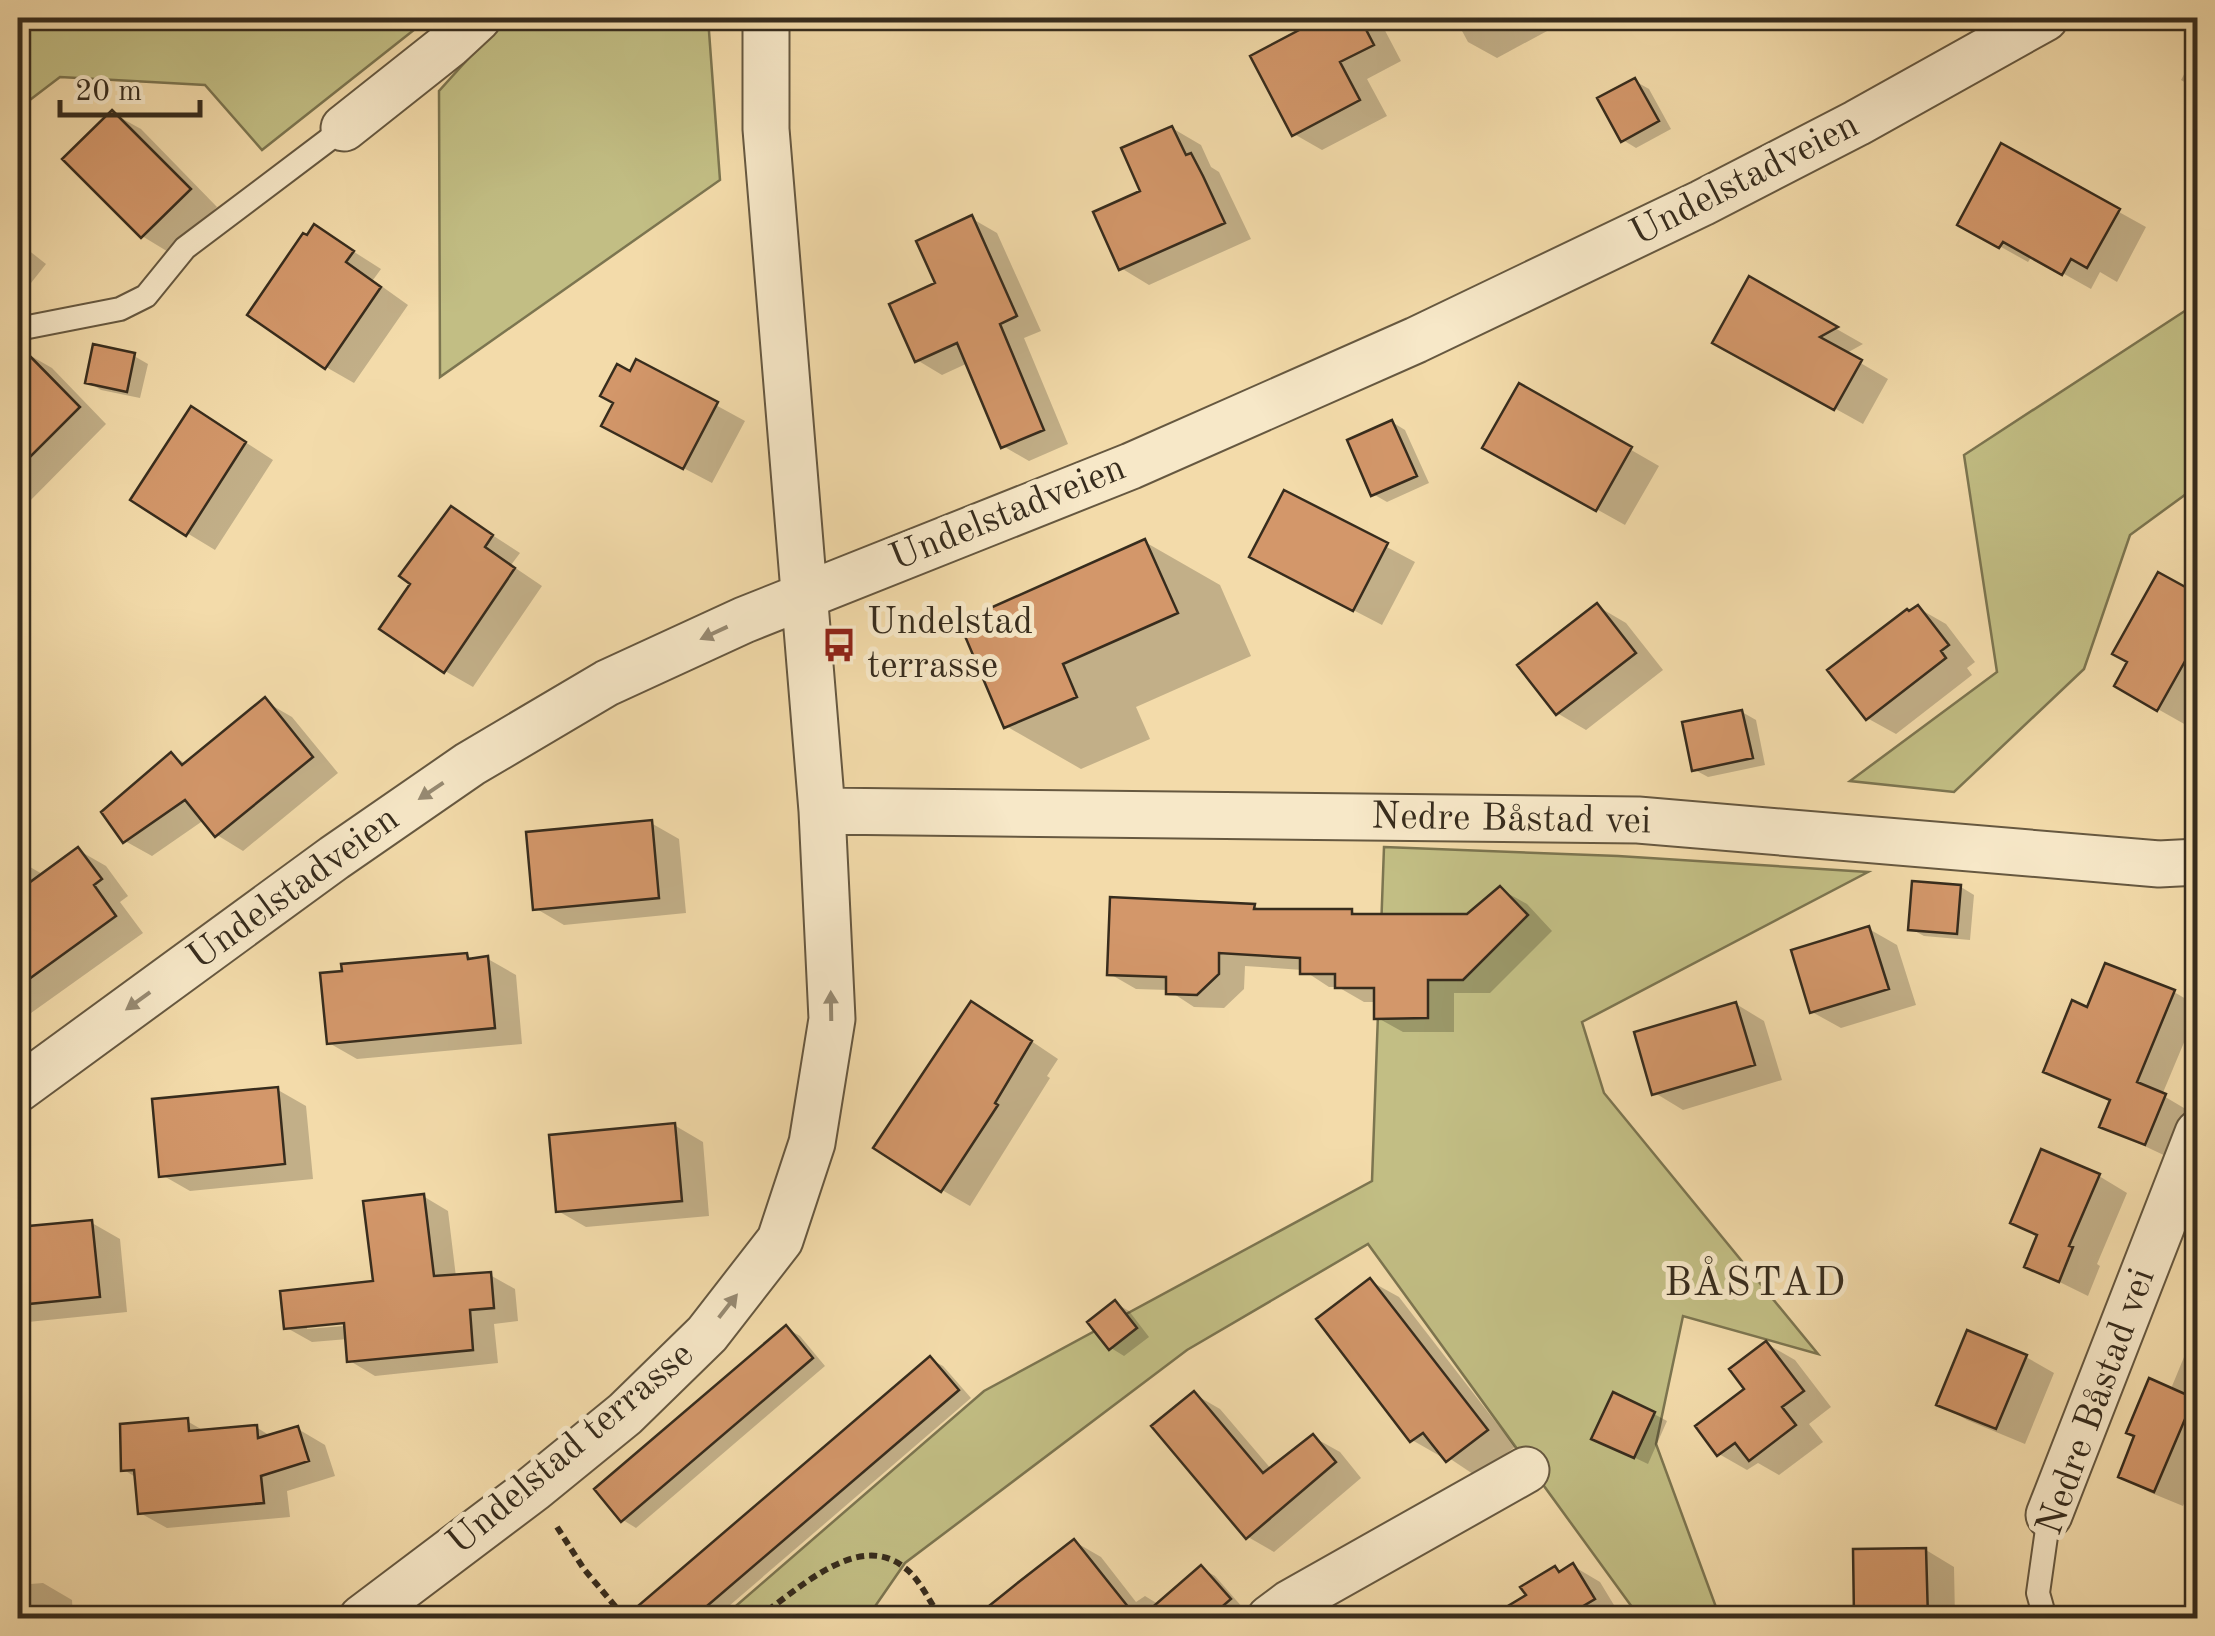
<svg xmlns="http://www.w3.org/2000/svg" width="2215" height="1636" font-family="'Old Standard TT',serif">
<rect width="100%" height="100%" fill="#f3dbaa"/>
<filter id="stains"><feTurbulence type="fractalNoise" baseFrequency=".002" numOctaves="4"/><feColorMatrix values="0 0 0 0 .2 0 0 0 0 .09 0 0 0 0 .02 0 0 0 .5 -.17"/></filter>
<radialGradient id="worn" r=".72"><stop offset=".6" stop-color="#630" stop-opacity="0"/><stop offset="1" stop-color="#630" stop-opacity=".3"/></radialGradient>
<path fill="#c2be84" stroke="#7c7550" stroke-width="2.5" d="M 18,18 L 429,18 L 262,150 L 205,85 L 60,77 L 18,109 Z
M 505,18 L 708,18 L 720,180 L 440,377 L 439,91 Z
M 2197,303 L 2197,486 L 2130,535 L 2084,669 L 1954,792 L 1850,781 L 1997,672 L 1964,455 Z
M 1384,847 L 1618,856 L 1868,872 L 1582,1022 L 1604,1093 L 1818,1354 L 1683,1316 L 1656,1444 L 1720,1618 L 1640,1618 L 1368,1244 L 1187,1350 L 905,1563 L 867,1618 L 722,1618 L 984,1391 L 1372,1181 Z"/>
<path fill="#0003" fill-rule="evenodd" d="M 1327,18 L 1373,18 L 1380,21 L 1401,61 L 1367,79 L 1387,116 L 1322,150 L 1294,134 L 1253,57 Z
M 1455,18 L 1556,18 L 1560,24 L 1497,58 L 1468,42 Z
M 1838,18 L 1872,18 L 1853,28 Z
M 2198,49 L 2198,90 L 2181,80 Z
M 1635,81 L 1649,89 L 1671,129 L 1636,148 L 1623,140 Z
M 112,113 L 141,129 L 217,207 L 170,253 L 142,236 Z
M 1172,128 L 1201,145 L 1211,167 L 1219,172 L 1251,239 L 1149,285 L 1121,268 L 1144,192 Z
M 2002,147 L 2146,227 L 2117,282 L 2100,272 L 2091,289 L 2032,256 L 2028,262 L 1960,224 Z
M 971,218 L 997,233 L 1041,331 L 1024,338 L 1068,444 L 1029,461 L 1003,446 L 968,363 L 942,375 L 917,360 L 938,285 Z
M 315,227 L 381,269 L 373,280 L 408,305 L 354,383 L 326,367 L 308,238 Z
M 18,242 L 46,264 L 27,288 L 18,283 Z
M 1750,280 L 1863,344 L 1845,354 L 1888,379 L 1863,424 L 1715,342 Z
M 24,352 L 52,368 L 106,424 L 22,509 L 18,506 L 18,358 Z
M 134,356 L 148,364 L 140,398 L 101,390 L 88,382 Z
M 637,362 L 745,421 L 712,483 L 632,441 L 631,375 Z
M 1520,386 L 1659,466 L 1625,525 L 1485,447 Z
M 1392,422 L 1405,430 L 1429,483 L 1387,502 L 1373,494 Z
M 220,426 L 273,460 L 215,550 L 187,533 Z
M 1285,493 L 1415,562 L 1382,625 L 1280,572 Z
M 452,509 L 520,553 L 511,565 L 542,586 L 473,687 L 445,671 L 414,583 Z
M 1145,542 L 1220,585 L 1251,656 L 1136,707 L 1150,739 L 1081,769 L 1006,726 Z
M 2198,597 L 2198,704 L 2186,725 L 2117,686 Z
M 1597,606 L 1626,623 L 1663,670 L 1586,730 L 1557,713 Z
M 1918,608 L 1946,624 L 1975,662 L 1967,668 L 1972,675 L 1896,734 L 1867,718 Z
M 266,702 L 292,717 L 338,773 L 243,851 L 217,835 L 204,820 L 152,856 L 125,841 L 171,755 L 187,764 Z
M 1742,712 L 1756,720 L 1765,765 L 1708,777 L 1695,770 Z
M 651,823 L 679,839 L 686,913 L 564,925 L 535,908 Z
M 78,850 L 106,866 L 128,896 L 120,902 L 143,933 L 24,1018 L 18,1014 L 18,876 L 30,867 L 44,875 Z
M 1961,887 L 1974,895 L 1970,940 L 1924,936 L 1911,929 Z
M 1500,889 L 1527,904 L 1552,931 L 1490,993 L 1454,993 L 1454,1032 L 1403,1032 L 1376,1017 L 1376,1002 L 1364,1002 L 1338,987 L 1329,987 L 1303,970 L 1245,966 L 1244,989 L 1224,1008 L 1194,1007 L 1168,990 L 1136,989 L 1110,974 L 1254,906 L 1263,911 L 1351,911 L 1361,917 L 1468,917 Z
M 1869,929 L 1897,945 L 1916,1005 L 1841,1028 L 1812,1012 Z
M 466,955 L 475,960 L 488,959 L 516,975 L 522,1044 L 357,1059 L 329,1043 Z
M 2174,992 L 2198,1006 L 2198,1009 L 2162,1095 L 2189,1111 L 2170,1158 L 2102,1126 L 2112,1102 L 2046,1070 L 2088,1010 Z
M 1736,1004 L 1764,1021 L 1782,1080 L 1683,1110 L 1655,1093 Z
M 1000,1020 L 1058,1059 L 1047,1076 L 1050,1078 L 970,1206 L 942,1190 Z
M 278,1090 L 306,1106 L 313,1179 L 190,1191 L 162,1175 Z
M 674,1125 L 703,1142 L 709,1216 L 586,1227 L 558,1211 Z
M 2099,1176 L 2127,1193 L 2097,1264 L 2100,1266 L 2088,1296 L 2027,1266 L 2039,1237 L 2013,1222 Z
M 423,1196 L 448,1211 L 456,1277 L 490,1275 L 515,1289 L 518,1321 L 494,1324 L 498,1363 L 375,1376 L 350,1361 L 348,1339 L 312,1342 L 287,1328 L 376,1284 ZM 356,1320 L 356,1325 L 307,1329 L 307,1324 Z
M 92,1223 L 120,1239 L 127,1312 L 18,1323 L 18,1230 Z
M 1370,1281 L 1399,1297 L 1515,1447 L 1476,1476 L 1443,1454 L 1440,1456 L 1412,1440 Z
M 1115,1303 L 1129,1311 L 1149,1337 L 1124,1356 L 1111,1348 Z
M 786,1328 L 800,1336 L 825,1366 L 636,1528 L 623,1520 Z
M 2196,1328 L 2198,1472 L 2183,1506 L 2149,1492 L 2121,1476 L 2170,1391 Z
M 1767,1344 L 1795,1360 L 1831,1407 L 1809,1424 L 1823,1442 L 1779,1475 L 1758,1463 L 1747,1470 L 1719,1454 Z
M 2026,1357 L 2054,1373 L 2025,1444 L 1967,1420 L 1939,1404 Z
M 930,1359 L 943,1366 L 971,1398 L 715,1618 L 656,1618 L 644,1605 Z
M 1194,1394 L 1220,1409 L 1272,1470 L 1313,1437 L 1340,1452 L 1361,1478 L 1274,1552 L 1248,1537 Z
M 1654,1414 L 1667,1421 L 1648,1464 L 1608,1445 Z
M 187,1421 L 206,1432 L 256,1427 L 272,1437 L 298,1429 L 325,1445 L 335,1476 L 287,1491 L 290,1517 L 167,1528 L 140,1513 L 137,1478 L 124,1470 Z
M 1075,1542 L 1101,1557 L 1136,1602 L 1145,1596 L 1158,1604 L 1170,1618 L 978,1618 Z
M 1926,1550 L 1954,1567 L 1955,1618 L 1856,1618 L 1855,1552 Z
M 1573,1566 L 1600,1582 L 1620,1615 L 1614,1618 L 1493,1618 L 1529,1596 L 1555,1568 L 1563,1573 Z
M 1201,1568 L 1215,1576 L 1243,1608 L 1231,1618 L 1193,1618 L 1172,1594 Z
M 43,1583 L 72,1600 L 73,1618 L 18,1618 L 18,1585 Z"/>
<path fill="#d3976a" stroke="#372c1d" stroke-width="2.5" d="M 1322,18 L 1360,18 L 1374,45 L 1340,62 L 1360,100 L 1292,136 L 1250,56 Z
M 1635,78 L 1659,121 L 1621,142 L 1597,98 Z
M 112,110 L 191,189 L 141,238 L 62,159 Z
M 1172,126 L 1186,155 L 1191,153 L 1203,176 L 1225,223 L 1119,270 L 1093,212 L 1140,191 L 1121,148 Z
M 2001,143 L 2120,209 L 2087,268 L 2071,259 L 2062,275 L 2003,242 L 1999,248 L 1957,225 Z
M 972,215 L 1017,316 L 1000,324 L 1044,430 L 1001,448 L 957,343 L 915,362 L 889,304 L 935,283 L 916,241 Z
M 314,224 L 354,251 L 346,262 L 381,287 L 325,369 L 247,315 L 303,233 L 307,235 Z
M 1749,276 L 1838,327 L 1820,337 L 1862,360 L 1834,410 L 1712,343 Z
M 18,344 L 80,407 L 18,469 Z
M 93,344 L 135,353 L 127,392 L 85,383 Z
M 636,359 L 718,402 L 683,469 L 601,426 L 613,403 L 600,396 L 617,364 L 630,371 Z
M 1519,383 L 1632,447 L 1596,511 L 1482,448 Z
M 191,406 L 246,442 L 186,536 L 130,500 Z
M 1392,420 L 1417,476 L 1371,496 L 1347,440 Z
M 1284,490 L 1388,543 L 1353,611 L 1249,557 Z
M 451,506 L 493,535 L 485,547 L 515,568 L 444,673 L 379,629 L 410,584 L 399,576 Z
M 1145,539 L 1178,613 L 1063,664 L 1077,697 L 1004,728 L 959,622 Z
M 2158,572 L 2198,594 L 2198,638 L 2157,711 L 2114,686 L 2127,662 L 2112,654 Z
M 1597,603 L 1636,653 L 1556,715 L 1517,665 Z
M 1918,605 L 1949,645 L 1941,651 L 1946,658 L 1866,720 L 1827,670 L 1907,609 L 1909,611 Z
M 265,697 L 313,757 L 215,837 L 185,800 L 123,843 L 101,812 L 171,752 L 182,765 Z
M 1742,710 L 1753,758 L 1692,771 L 1682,722 Z
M 652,820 L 659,898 L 533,910 L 526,832 Z
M 78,847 L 102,879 L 94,885 L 116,916 L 18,987 L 18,891 Z
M 1912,881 L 1961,885 L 1957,934 L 1908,930 Z
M 1500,886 L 1528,915 L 1463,980 L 1428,980 L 1428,1018 L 1374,1019 L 1374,988 L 1335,988 L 1335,974 L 1300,974 L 1300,958 L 1219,953 L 1219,974 L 1197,995 L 1166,994 L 1166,977 L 1107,975 L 1110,897 L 1255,904 L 1254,909 L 1352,909 L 1352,914 L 1467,914 Z
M 1869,926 L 1889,989 L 1810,1013 L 1791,950 Z
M 467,953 L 468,959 L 488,956 L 495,1028 L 327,1044 L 320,973 L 342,971 L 341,964 Z
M 2105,963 L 2175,990 L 2137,1082 L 2166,1094 L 2145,1145 L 2099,1127 L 2110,1100 L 2043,1072 L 2072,1000 L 2087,1007 Z
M 971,1001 L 1032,1041 L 995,1103 L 998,1105 L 941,1192 L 873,1148 Z
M 1736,1002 L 1755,1065 L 1652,1095 L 1634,1032 Z
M 278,1087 L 285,1164 L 159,1177 L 152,1099 Z
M 675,1123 L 682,1201 L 556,1212 L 549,1135 Z
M 2041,1149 L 2100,1174 L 2069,1246 L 2073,1247 L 2059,1282 L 2024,1267 L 2037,1235 L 2010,1223 Z
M 424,1194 L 434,1276 L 491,1272 L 494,1308 L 470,1310 L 473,1350 L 347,1362 L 344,1323 L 284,1329 L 280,1291 L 373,1281 L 363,1201 Z
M 92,1220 L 100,1297 L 18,1305 L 18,1227 Z
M 1370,1278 L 1488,1430 L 1446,1462 L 1423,1433 L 1410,1442 L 1316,1319 Z
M 1115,1300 L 1137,1328 L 1109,1350 L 1087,1322 Z
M 786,1325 L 813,1358 L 621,1522 L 594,1489 Z
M 1967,1330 L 2027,1355 L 1996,1429 L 1936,1405 Z
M 1766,1341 L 1804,1391 L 1782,1407 L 1796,1425 L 1749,1461 L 1735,1443 L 1717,1456 L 1695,1426 L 1744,1389 L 1729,1369 Z
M 930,1356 L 959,1390 L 693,1618 L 624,1618 Z
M 2149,1378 L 2194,1398 L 2154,1492 L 2118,1477 L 2134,1436 L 2126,1433 Z
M 1194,1391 L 1263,1473 L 1313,1434 L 1336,1462 L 1246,1539 L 1151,1426 Z
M 1613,1392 L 1655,1412 L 1634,1458 L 1591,1439 Z
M 188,1418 L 189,1431 L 257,1425 L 258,1438 L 298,1426 L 309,1461 L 261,1476 L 264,1503 L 138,1514 L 134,1470 L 121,1471 L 120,1424 Z
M 1074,1539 L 1137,1618 L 974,1618 L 1020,1581 Z
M 1926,1548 L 1928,1618 L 1854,1618 L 1853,1549 Z
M 1573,1563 L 1595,1599 L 1563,1618 L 1488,1618 L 1526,1595 L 1520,1587 L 1555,1566 L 1559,1572 Z
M 1201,1565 L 1231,1599 L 1209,1618 L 1140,1618 Z"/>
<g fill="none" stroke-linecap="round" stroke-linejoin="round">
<g stroke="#665840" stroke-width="26">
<path id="lane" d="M 18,329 L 120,309 L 146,296 L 185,248 L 344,128
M 2045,1618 L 2038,1593 L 2049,1515"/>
</g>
<g stroke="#665840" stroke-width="49">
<path id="street" d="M 344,128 L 450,44 L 478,18
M 822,811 L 1638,820 L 2159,864 L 2198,862
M 18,1089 L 334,858 L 470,764 L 607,683 L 744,620 L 1131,466 L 1416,340 L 1702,203 L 1857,123 L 2045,18
M 2049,1515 L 2198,1133
M 362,1618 L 533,1489 L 625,1414 L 707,1334 L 780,1240 L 812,1143 L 832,1019 L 822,811 L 766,129 L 766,18
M 1270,1618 L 1290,1603 L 1526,1470"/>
</g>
<path stroke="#372c1d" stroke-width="6" stroke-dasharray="8 5" stroke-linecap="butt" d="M 557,1527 L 584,1569 L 625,1618
M 757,1618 C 796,1592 858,1529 905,1568 C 920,1579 930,1603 941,1618"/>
<use href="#lane" stroke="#f7e8c8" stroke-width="22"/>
<use href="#street" stroke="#f7e8c8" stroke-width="45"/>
</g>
<defs><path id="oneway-solid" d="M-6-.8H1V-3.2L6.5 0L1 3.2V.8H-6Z" transform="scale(2.5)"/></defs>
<g fill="#978a72">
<use href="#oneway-solid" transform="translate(714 633) rotate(155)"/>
<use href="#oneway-solid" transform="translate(431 791) rotate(146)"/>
<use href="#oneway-solid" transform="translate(138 1001) rotate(144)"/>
<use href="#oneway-solid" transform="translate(831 1006) rotate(-91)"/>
<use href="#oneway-solid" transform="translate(728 1306) rotate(-52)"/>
</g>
<defs>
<g id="bus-bare" transform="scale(2.7)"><path d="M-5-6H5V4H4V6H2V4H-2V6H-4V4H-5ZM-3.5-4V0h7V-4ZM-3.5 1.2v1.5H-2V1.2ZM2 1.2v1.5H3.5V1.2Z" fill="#8f2418" stroke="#f7e8c8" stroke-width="2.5" paint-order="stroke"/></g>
</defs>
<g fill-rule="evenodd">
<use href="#bus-bare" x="839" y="645"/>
</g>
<g text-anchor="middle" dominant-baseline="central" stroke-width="10" stroke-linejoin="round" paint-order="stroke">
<g font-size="38" fill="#372c1d" stroke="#f7e8c8">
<text transform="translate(1745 180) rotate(-27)">Undelstadveien</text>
<text transform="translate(1008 514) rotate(-22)">Undelstadveien</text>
<text transform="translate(1511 820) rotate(1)">Nedre Båstad vei</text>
<text transform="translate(294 889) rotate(-36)">Undelstadveien</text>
<text transform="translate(2097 1402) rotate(-70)">Nedre Båstad vei</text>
<text transform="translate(571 1449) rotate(-40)">Undelstad terrasse</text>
</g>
<g font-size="38" fill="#372c1d" stroke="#f7e8c8" text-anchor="start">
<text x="867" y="623">Undelstad<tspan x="867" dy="44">terrasse</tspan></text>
</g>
<g font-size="40" letter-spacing="2.5" fill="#372c1d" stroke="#f7e8c8">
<text x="1756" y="1285">BÅSTAD</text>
</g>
</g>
<rect width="2215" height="1636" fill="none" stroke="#f3dbaa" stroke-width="60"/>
<rect x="20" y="20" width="2175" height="1596" fill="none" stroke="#372c1d" stroke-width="5"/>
<rect x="30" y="30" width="2155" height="1576" fill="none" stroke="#372c1d" stroke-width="2.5"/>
<path d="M60 100v15h140v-15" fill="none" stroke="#372c1d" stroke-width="5"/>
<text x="75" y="100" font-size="30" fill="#372c1d" stroke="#f7e8c8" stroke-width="8" paint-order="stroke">20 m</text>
<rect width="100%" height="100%" filter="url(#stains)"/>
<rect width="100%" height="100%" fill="url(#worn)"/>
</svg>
